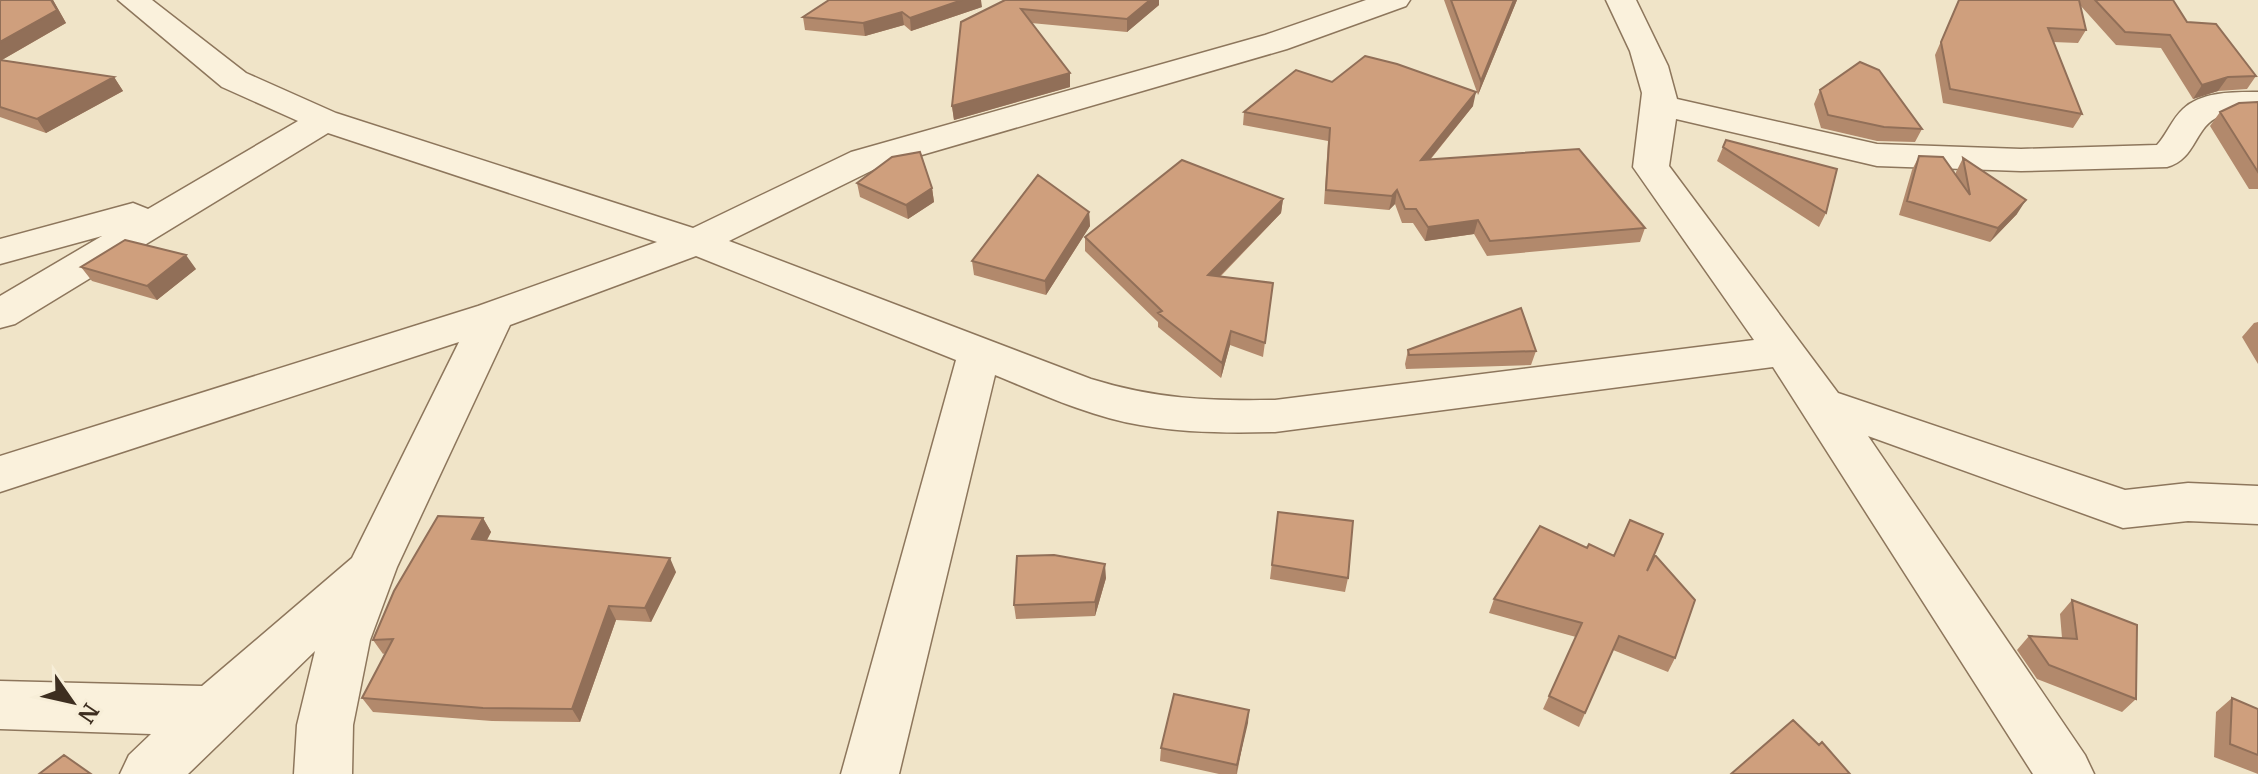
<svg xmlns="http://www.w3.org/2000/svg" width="2258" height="774" font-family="Merriweather,serif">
<rect width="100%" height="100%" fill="#f0e4c8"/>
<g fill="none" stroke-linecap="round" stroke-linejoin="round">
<g stroke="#8d765c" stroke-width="3">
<path id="minor" d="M 118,0 L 152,0 L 246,73 L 336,113 L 693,228 L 851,152 L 1265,35 L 1366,0 L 1410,0 L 1406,6 L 1287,49 L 877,168 L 729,241 L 1091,379 C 1156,399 1207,401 1275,400 L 1754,340 L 1633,167 L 1642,93 L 1630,51 L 1606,0 L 1636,0 L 1668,66 L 1677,99 L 1877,144 L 2021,149 L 2157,145 C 2167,134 2172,119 2183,109 C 2202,91 2235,92 2258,92 L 2258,112 C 2246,112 2231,111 2220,116 C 2194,126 2197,159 2167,167 L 2021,171 L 1877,166 L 1676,119 L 1669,166 L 1838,393 L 2125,490 L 2188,483 L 2258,486 L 2258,524 L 2188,521 L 2123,528 L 1868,436 L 2085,755 L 2094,774 L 2033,774 L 1773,367 L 1275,432 C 1229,433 1185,433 1140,425 C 1091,417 1041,394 995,375 L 899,774 L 841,774 L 956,360 L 696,256 L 510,325 L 397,567 L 370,640 L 353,725 L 352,774 L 294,774 L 297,725 L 315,651 L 188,774 L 120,774 L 129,755 L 151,734 L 0,729 L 0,681 L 202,686 L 352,558 L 459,342 L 0,492 L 0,456 L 478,306 L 657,242 L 328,133 L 15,324 L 0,328 L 0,296 L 102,236 L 0,264 L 0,239 L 133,203 L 148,209 L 298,121 L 222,87 Z"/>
</g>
<use href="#minor" fill="#faf1dc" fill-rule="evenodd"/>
</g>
<path fill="#b2896c" d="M 1,0 L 53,0 L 66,23 L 2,60 L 114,77 L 123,91 L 46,133 L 0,117 L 0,1 Z
M 1005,0 L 1159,0 L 1159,5 L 1127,32 L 1031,23 L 1070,87 L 954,120 L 952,106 Z
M 1444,0 L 1517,0 L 1478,95 Z
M 1959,0 L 2173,0 L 2187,22 L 2256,76 L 2247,89 L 2218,91 L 2193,99 L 2161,48 L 2116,45 L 2080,5 L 2086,30 L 2078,43 L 2053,42 L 2082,114 L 2073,128 L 1943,103 L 1935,55 Z
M 982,7 L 911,31 L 904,25 L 865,36 L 805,30 L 803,17 Z
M 1332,82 L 1473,106 L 1430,160 L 1645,228 L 1640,242 L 1487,256 L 1474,234 L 1425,241 L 1413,223 L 1402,223 L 1395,204 L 1389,210 L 1324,204 L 1328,141 L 1243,125 L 1244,112 Z
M 1820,90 L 1922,129 L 1915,142 L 1877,141 L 1821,128 L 1814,104 Z
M 2258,102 L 2258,189 L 2249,189 L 2210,126 L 2220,112 Z
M 1726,140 L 1826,213 L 1819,227 L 1717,161 Z
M 1919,156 L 1956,176 L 1956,172 L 1963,158 L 2017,214 L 1990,242 L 1899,215 L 1912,170 Z
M 857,183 L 932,188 L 934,202 L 908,219 L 860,197 Z
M 1283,199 L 1281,213 L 1220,277 L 1273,283 L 1263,357 L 1230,345 L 1221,378 L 1158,327 L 1158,322 L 1085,251 L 1085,237 Z
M 1089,212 L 1090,226 L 1046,295 L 974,275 L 972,261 Z
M 81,267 L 196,269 L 157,300 L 92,281 Z
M 2258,322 L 2258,364 L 2242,337 L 2254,323 Z
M 1408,350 L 1536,351 L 1531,365 L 1406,369 L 1405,364 Z
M 1278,512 L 1348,578 L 1345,592 L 1270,579 Z
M 483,518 L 491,532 L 487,540 L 676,572 L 651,622 L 616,620 L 580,722 L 492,721 L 373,712 L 362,698 L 385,653 L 383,654 L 373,640 Z
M 1587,548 L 1647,571 L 1675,658 L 1668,672 L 1613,650 L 1579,727 L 1543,709 L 1576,637 L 1489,613 L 1494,599 Z
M 1106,578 L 1095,616 L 1016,619 L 1014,605 Z
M 2072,600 L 2136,699 L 2122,712 L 2037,679 L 2017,650 L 2029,636 L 2062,638 L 2060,614 Z
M 2232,698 L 2258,709 L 2258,774 L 2214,757 L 2216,712 Z
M 1249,710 L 1237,774 L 1219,774 L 1160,761 L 1161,748 Z"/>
<path fill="#916f58" d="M 51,0 L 53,0 L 66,23 L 0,61 L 0,42 Z
M 962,0 L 981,0 L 982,7 L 911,31 L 910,18 Z
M 1150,0 L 1159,0 L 1159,5 L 1127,32 L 1127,19 Z
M 1514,0 L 1517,0 L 1478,95 L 1481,81 Z
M 902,12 L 904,25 L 865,36 L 863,23 Z
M 1070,73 L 1070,87 L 954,120 L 952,106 Z
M 114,77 L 123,91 L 46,133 L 37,119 Z
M 2228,77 L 2218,91 L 2193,99 L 2202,85 Z
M 1476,92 L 1473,106 L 1418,174 L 1421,160 Z
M 932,188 L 934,202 L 908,219 L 906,205 Z
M 1397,190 L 1395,204 L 1389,210 L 1392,196 Z
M 1283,199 L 1281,213 L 1207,289 L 1208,275 Z
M 2026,200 L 2017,214 L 1990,242 L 1998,228 Z
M 1089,212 L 1090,226 L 1046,295 L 1045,281 Z
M 1478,220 L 1474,234 L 1425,241 L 1428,227 Z
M 186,255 L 196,269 L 157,300 L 147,286 Z
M 1231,331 L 1230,345 L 1221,378 L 1222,363 Z
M 483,518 L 491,532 L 480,553 L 472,539 Z
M 670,558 L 676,572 L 651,622 L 645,608 Z
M 1105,564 L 1106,578 L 1095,616 L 1095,602 Z
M 609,606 L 616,620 L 580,722 L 572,709 Z
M 1249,710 L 1248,723 L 1236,774 L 1237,765 Z"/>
<path fill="#cf9f7d" stroke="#916f58" stroke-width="2" d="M 1,0 L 51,0 L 57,10 L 0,42 L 0,1 Z
M 829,0 L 962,0 L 910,18 L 902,12 L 863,23 L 803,17 Z
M 1005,0 L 1150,0 L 1127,19 L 1021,9 L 1070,73 L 952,106 L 961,22 Z
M 1451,0 L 1514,0 L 1481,81 Z
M 1959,0 L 2079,0 L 2086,30 L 2048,28 L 2082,114 L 1950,89 L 1941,42 Z
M 2095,0 L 2173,0 L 2187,22 L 2216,24 L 2256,76 L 2228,77 L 2202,85 L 2170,35 L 2125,32 Z
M 1365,56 L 1397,64 L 1476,92 L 1421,160 L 1579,149 L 1645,228 L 1490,241 L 1478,220 L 1428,227 L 1416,209 L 1405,209 L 1397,190 L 1392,196 L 1326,190 L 1330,128 L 1244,112 L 1296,70 L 1332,82 Z
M 0,60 L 114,77 L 37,119 L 0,107 Z
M 1860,62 L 1879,70 L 1922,129 L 1884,127 L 1828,115 L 1820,90 Z
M 2258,102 L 2258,172 L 2220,112 L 2239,103 Z
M 1726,140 L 1837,169 L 1826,213 L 1723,147 Z
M 920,152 L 932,188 L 906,205 L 857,183 L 892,157 Z
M 1919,156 L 1943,157 L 1970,195 L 1963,158 L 2026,200 L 1998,228 L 1907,201 Z
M 1182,160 L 1283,199 L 1208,275 L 1273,283 L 1265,343 L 1231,331 L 1222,363 L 1158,313 L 1162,311 L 1085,237 Z
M 1038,175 L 1089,212 L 1045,281 L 972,261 Z
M 125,240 L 186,255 L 147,286 L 81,267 Z
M 1521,308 L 1536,351 L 1409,355 L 1408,350 Z
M 1278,512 L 1353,521 L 1348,578 L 1272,565 Z
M 438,516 L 483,518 L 472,539 L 670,558 L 645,608 L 609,606 L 572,709 L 483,708 L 362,698 L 393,639 L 373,640 L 394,591 Z
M 1630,520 L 1663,534 L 1647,571 L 1655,555 L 1695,600 L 1675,658 L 1619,636 L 1585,713 L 1549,696 L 1582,623 L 1494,599 L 1540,526 L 1587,548 L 1589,544 L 1614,556 Z
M 1054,555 L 1105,564 L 1095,602 L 1014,605 L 1017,556 Z
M 2072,600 L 2137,625 L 2136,699 L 2049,665 L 2029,636 L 2077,639 Z
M 1174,694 L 1249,710 L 1237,765 L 1161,748 Z
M 2232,698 L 2258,709 L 2258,755 L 2230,744 Z
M 1793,720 L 1819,745 L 1822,742 L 1850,774 L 1731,774 Z
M 64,755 L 91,774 L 39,774 Z"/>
<g transform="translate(72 702) rotate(124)" stroke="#f7eed8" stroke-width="6" paint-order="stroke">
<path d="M0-6L14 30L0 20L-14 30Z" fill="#3d2e20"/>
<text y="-12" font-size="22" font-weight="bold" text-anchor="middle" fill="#3d2e20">N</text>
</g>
</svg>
